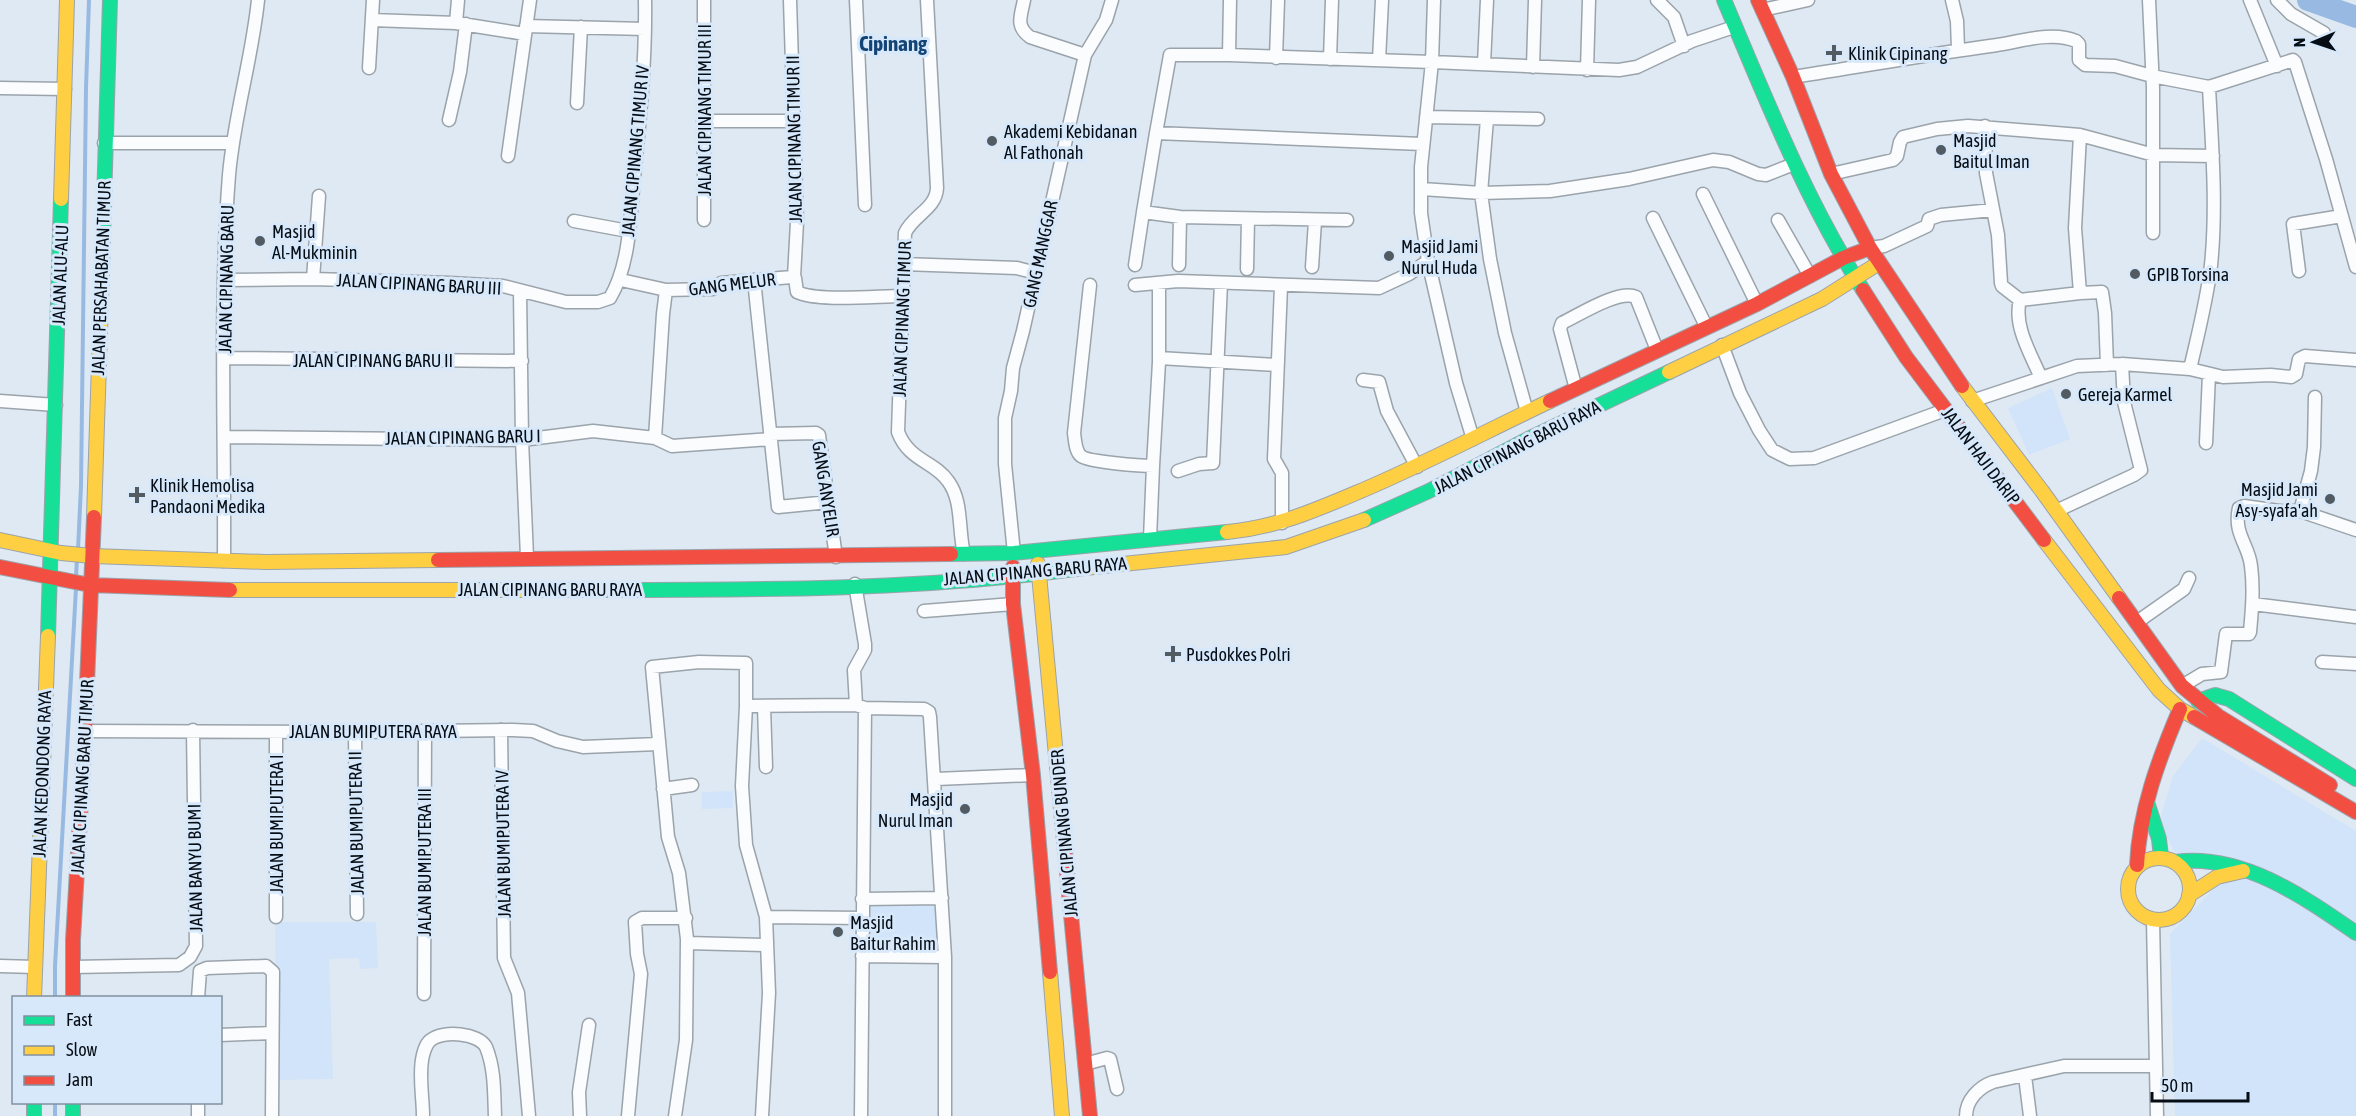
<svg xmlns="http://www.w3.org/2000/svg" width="2356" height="1116" font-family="'Asap Condensed',sans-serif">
<rect width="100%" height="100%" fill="#dfe9f3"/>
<path fill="#d1e4f9" d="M 2052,388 L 2070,439 L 2029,455 L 2008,408 Z
M 2202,738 L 2356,831 L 2356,1116 L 2175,1116 L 2170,934 L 2234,868 L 2175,852 L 2159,822 L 2173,776 Z
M 733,791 L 733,808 L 702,809 L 702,792 Z
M 937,901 L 939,951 L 866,953 L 865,902 Z
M 275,922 L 376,922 L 378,968 L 360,969 L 359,958 L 329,959 L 333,1079 L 277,1080 Z"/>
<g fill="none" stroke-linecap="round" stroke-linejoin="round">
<path stroke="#98bae2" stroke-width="4" d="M 78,550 L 81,486 L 86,88 L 89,0
M 76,577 L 77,558
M 55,998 L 55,966 L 76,588
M 55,1102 L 55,1116"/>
<path stroke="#98bae2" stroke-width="22" d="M 2308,0 L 2356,17"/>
<g stroke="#9ba3ab" stroke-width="15">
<path id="street" d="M 704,0 L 704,220
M 790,0 L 797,222 L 794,277
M 856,0 L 865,205
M 927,0 L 937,188 C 936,209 913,215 905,233 L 898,432 C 909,461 934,461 948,481 C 963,501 958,529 964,554
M 1657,0 L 1674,17 L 1684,46
M 1952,0 L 1957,21 L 1958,49
M 2149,0 L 2153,88 L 2153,233
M 2250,0 L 2277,66
M 2277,0 L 2291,14 L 2324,33
M 1762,10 L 1808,0
M 372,20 L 456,23 L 525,34
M 456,23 L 458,0
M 526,26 L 645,29
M 1085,55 L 1106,20 L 1112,0
M 1229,55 L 1230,0
M 1276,58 L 1278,0
M 1330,59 L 1332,0
M 1379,60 L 1382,0
M 1484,64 L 1487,0
M 1533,67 L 1535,0
M 369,68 L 373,0
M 1587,70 L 1589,0
M 1793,77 C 1859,67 1924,55 1990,46 C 2016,43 2051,30 2076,41 L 2079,44 L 2079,60 L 2085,65 L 2115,66 L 2152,76 L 2209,87
M 0,88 L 65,89
M 577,103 L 581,27
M 1426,117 L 1538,119
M 1487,119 L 1481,193 L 1490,259 L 1505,333 L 1527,412
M 449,120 L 460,72 L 466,24
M 703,121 L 794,121
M 1985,126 L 1986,173 L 1998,235 L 2001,283 L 2002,286 L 2020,300 C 2013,326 2031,354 2041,378
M 1156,133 L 1143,212 L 1180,217 L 1347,220
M 104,143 L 232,143
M 1422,144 L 1156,133 L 1170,55 L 1229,55 L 1432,62 L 1434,0
M 508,156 L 530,0
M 1831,174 L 1893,160 L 1897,156 L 1900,142 L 1903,137 L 1937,129 L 1968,126 L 2080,135 L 2154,155 L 2213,156
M 1422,189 L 1481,193 L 1550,191 L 1629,179 L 1713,160 L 1729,162 L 1758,174 L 1766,175 L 1794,164
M 1703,194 L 1757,304
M 1653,218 L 1706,326
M 1778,220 L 1810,276
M 574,221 L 628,231
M 1870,248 L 1884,246 L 1927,226 L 1929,219 L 1941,215 L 1993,210
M 1428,261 L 1456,383 L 1473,439
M 903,264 L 1017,268 L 1036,273
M 1135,265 L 1143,212
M 1179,265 L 1180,217
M 1312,267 L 1315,221
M 1247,269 L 1248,219
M 2299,271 L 2293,224 L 2342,216
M 313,279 L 319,196
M 225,280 L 313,279 L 450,283 L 503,286 L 566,302 L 598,302 L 610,298 C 630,264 630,218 634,178 C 640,119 646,59 645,0
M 621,280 L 666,290 L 713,289 L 721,283 L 792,277 L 795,278 L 797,292 C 817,302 877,296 902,296
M 754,280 L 778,507 L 829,502
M 1090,285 L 1074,433 C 1075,439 1075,451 1081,456 C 1088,462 1141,466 1153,466 L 1150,539
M 1135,285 L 1178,281 L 1379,288 L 1409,274 L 1428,261 L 1421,213 L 1421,167 L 1432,62 L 1619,70 L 1637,67 L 1692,41 L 1734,27
M 1281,286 L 1274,459 L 1282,473 L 1282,523
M 520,292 L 522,440 L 527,557
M 2080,293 L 2102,292 L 2105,313 L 2107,365
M 2020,300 L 2080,293 L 2075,228 L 2080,135
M 1722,345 L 1740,393 L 1759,430 L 1772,450 L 1790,459 L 1814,458 L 1945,410
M 225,358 L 522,361
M 1159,358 L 1277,365
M 2190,369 L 2223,377 L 2271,375 L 2291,377 L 2296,374 L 2299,359 L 2305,356 L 2356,360
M 1363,380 L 1379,382 L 1387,411 L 1417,467
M 1576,389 L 1560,329 L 1562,323 C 1579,315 1619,289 1636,297 L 1657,350
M 0,401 L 56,405
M 1972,401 L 2077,366 L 2122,364 L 2190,369 C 2198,334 2207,300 2211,265 C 2217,207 2212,146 2209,87 L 2293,60 L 2295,62 L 2326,159 L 2356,267
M 770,434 L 816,433 L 819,435 L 836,557
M 225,437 L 522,440 L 593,431 L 655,438 L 672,446 L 771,439
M 655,438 L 663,314 L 666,290
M 2206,443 L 2209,374
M 1153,466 L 1159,362 L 1159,284
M 1178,471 L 1199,464 L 1213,463 L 1221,283
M 2056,511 L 2134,475 L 2141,470 L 2124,402 L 2122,364
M 2300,511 L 2311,471 L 2314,447 L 2315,397
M 1014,553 L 1005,464 L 1005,418 L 1011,391 L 1013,368 L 1023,331 L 1085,55 L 1030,37 C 1015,26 1021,16 1024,0
M 224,561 C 225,433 219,303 229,175 C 234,116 252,59 258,0
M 855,584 L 865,644 L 865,650 L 854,670 L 856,705
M 2253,604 L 2356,617
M 924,611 L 1013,604
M 2137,622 L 2184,589 L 2189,578
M 2322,662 L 2356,664
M 2182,686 L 2202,674 L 2221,672 L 2226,634 L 2249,634 L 2250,632 C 2252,610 2254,588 2251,566 C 2249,545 2233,534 2239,508 L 2244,506 L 2279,511 L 2300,511 L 2356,530
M 764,707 L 766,767
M 501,730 L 504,958 L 518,993 L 529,1116
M 85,731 L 355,732 L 513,730 L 533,731 L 557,741 L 583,747 L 658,744
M 355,732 L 357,914
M 936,779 L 1033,775
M 663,789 L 692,785
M 862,899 L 942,898
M 276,917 L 276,732
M 766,917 L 862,918
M 2153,920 L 2157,1116
M 687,943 L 767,945
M 862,956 L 945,957
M 0,966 L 35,967
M 73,967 L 179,965 L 190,957 L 196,946 L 193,730
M 424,994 L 425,731
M 198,998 L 200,971 L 207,968 L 266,966 L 273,972 L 272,1116
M 220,1035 L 272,1033
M 1085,1064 L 1107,1058 L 1110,1059 L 1117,1089
M 2025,1076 L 2030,1116
M 198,1102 L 198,1116
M 423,1116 C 423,1098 419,1078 422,1060 C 423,1054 426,1043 431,1040 C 443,1030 479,1033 486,1047 C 495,1069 494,1093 495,1116
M 580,1116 L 579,1092 L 589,1025
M 628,1116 L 641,974 L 637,954 L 635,922 L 642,918 L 686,918
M 675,1116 L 686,1040 L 687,939 L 679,873 L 668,837 L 652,667 L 699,662 L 746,663 L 746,706
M 762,1116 L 769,993 L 766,917 L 746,845 L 742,786 L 746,706 L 856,705 L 865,708
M 861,1116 L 865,708 L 924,709 L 929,712 L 930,717 L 945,957 L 945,1116
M 1966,1116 C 1966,1100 1979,1087 1993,1082 L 2064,1066 L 2156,1066"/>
</g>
<g stroke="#9ba3ab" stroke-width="16">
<path id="fast" d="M 1724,0 C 1766,99 1805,199 1863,290
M 102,270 L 110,0
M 1364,520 L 1429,491 L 1528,439 L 1669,372
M 951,554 L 1014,553 L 1227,532
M 581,590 C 745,590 911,591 1075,569
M 48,636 L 61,199
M 2198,701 L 2215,695 L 2229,699 L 2356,779
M 2148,805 L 2159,839 L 2161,857
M 2175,862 C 2242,853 2304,897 2356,933
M 34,1102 L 34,1116
M 73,1102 L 73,1116"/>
</g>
<g stroke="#9ba3ab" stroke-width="16">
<path id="slow" d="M 61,199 L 67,0
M 1669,372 L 1822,299 L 1879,263
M 1962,386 L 2042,491 L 2119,598
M 94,517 L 102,270
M 1227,532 C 1278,527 1316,510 1363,490 C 1426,463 1487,431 1550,401
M 0,540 L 61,553 L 92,556 L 265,562 L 438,560
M 2044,540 L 2159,690 L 2180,709 L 2194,717
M 1038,564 L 1063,830
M 1075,569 L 1286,547 L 1364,520
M 230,590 L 581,590
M2128 889a31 31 0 1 1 62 0a31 31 0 1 1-62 0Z
M 2189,895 L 2217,877 L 2243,871
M 1050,972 L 1062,1116
M 34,998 L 48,636"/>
</g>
<g stroke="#9ba3ab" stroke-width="16">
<path id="jam" d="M 1758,0 L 1793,77 L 1831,174 L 1870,248 L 1962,386
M 1863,290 L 1906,357 L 2044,540
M 1550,401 L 1757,304 L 1843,258 L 1870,248
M 438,560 L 951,554
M 0,567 L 90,585 L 230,590
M 1013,567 L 1013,604 L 1033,775 L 1050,972
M 2119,598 L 2182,686 L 2218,716 L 2330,785
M 2194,717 L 2356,812
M 1063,830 L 1090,1116
M 2137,865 C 2139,812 2159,758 2180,709
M 73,998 L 73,940 L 85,731 L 94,517"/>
</g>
<use href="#street" stroke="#fafcfd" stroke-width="12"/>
<use href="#fast" stroke="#16e098" stroke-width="14"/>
<use href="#slow" stroke="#ffcf43" stroke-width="14"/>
<use href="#jam" stroke="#f24e42" stroke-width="14"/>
</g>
<g fill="#525a62" stroke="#d7e8fb" stroke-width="2">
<path d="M1831 44h6v6h6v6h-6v6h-6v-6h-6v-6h6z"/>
<circle cx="992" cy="141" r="6"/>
<circle cx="1941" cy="150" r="6"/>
<circle cx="260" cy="241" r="6"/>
<circle cx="1389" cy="256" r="6"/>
<circle cx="2135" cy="274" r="6"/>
<circle cx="2066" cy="394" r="6"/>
<path d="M134 486h6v6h6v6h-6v6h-6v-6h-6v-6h6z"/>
<circle cx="2330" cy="499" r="6"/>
<path d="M1170 645h6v6h6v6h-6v6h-6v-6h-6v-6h6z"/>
<circle cx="965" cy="809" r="6"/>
<circle cx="838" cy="932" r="6"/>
</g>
<g text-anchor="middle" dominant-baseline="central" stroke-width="6" stroke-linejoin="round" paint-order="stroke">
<g font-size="18" fill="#060d14" stroke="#d7e8fb" text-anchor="start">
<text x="1848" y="53">Klinik Cipinang</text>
<text x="1004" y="131">Akademi Kebidanan<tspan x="1004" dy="21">Al Fathonah</tspan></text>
<text x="1953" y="140">Masjid<tspan x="1953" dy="21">Baitul Iman</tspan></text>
<text x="272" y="231">Masjid<tspan x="272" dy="21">Al-Mukminin</tspan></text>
<text x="1401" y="246">Masjid Jami<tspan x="1401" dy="21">Nurul Huda</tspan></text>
<text x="2147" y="274">GPIB Torsina</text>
<text x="2078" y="394">Gereja Karmel</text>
<text x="150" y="485">Klinik Hemolisa<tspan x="150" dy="21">Pandaoni Medika</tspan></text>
<text x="2318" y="489" text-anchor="end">Masjid Jami<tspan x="2318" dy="21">Asy-syafa'ah</tspan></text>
<text x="1186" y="654">Pusdokkes Polri</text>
<text x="953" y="799" text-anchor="end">Masjid<tspan x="953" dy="21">Nurul Iman</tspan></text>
<text x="850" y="922">Masjid<tspan x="850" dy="21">Baitur Rahim</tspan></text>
</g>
<g font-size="18" fill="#060d14" stroke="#d7e8fb">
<text transform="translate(704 110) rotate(-90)">JALAN CIPINANG TIMUR III</text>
<text transform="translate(794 139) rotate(-91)">JALAN CIPINANG TIMUR II</text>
<text transform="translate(635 151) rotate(-85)">JALAN CIPINANG TIMUR IV</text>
<text transform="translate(1040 254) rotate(-78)">GANG MANGGAR</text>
<text transform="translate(60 275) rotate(-88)">JALAN ALU-ALU</text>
<text transform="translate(101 278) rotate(-88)">JALAN PERSAHABATAN TIMUR</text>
<text transform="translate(226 279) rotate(-89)">JALAN CIPINANG BARU</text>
<text transform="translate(419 284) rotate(3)">JALAN CIPINANG BARU III</text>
<text transform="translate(732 284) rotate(-7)">GANG MELUR</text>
<text transform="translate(902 319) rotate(-88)">JALAN CIPINANG TIMUR</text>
<text x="373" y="360">JALAN CIPINANG BARU II</text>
<text transform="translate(463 437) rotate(-1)">JALAN CIPINANG BARU I</text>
<text transform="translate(1517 447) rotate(-27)">JALAN CIPINANG BARU RAYA</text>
<text transform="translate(1981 456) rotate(53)">JALAN HAJI DARIP</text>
<text transform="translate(826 489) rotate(81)">GANG ANYELIR</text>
<text transform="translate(1035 571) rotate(-5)">JALAN CIPINANG BARU RAYA</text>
<text x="550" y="589">JALAN CIPINANG BARU RAYA</text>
<text x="373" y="731">JALAN BUMIPUTERA RAYA</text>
<text transform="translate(42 774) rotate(-88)">JALAN KEDONDONG RAYA</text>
<text transform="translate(82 777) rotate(-87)">JALAN CIPINANG BARU TIMUR</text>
<text transform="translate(356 823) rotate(-91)">JALAN BUMIPUTERA II</text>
<text transform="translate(276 824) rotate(-90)">JALAN BUMIPUTERA I</text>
<text transform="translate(1064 833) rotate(-95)">JALAN CIPINANG BUNDER</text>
<text transform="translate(503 844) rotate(-91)">JALAN BUMIPUTERA IV</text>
<text transform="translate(424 862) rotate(-90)">JALAN BUMIPUTERA III</text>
<text transform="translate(195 868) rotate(-91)">JALAN BANYU BUMI</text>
</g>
<g font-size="21" font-weight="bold" fill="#134476" stroke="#d7e8fb">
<text x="893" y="43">Cipinang</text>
</g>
</g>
<rect x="12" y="996" width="210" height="108" fill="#d7e8fb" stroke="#83909f" stroke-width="1.5"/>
<rect x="24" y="1016" width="30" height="9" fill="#16e098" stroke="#83909f" stroke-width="1.5"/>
<text x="66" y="1026" font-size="18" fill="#060d14">Fast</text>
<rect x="24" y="1046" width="30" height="9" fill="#ffcf43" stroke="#83909f" stroke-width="1.5"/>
<text x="66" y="1056" font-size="18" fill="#060d14">Slow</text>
<rect x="24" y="1076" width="30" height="9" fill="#f24e42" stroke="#83909f" stroke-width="1.5"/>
<text x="66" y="1086" font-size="18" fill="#060d14">Jam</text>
<g transform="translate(2314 42) rotate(268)" stroke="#d7e8fb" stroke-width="4.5" paint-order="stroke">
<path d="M0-4.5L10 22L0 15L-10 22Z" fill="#060d14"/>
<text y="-9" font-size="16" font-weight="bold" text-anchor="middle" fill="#060d14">N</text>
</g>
<path d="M2152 1092v9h96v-9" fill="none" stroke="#060d14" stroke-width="3"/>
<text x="2161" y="1092" font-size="18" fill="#060d14" stroke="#d7e8fb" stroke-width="4.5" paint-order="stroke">50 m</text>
</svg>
